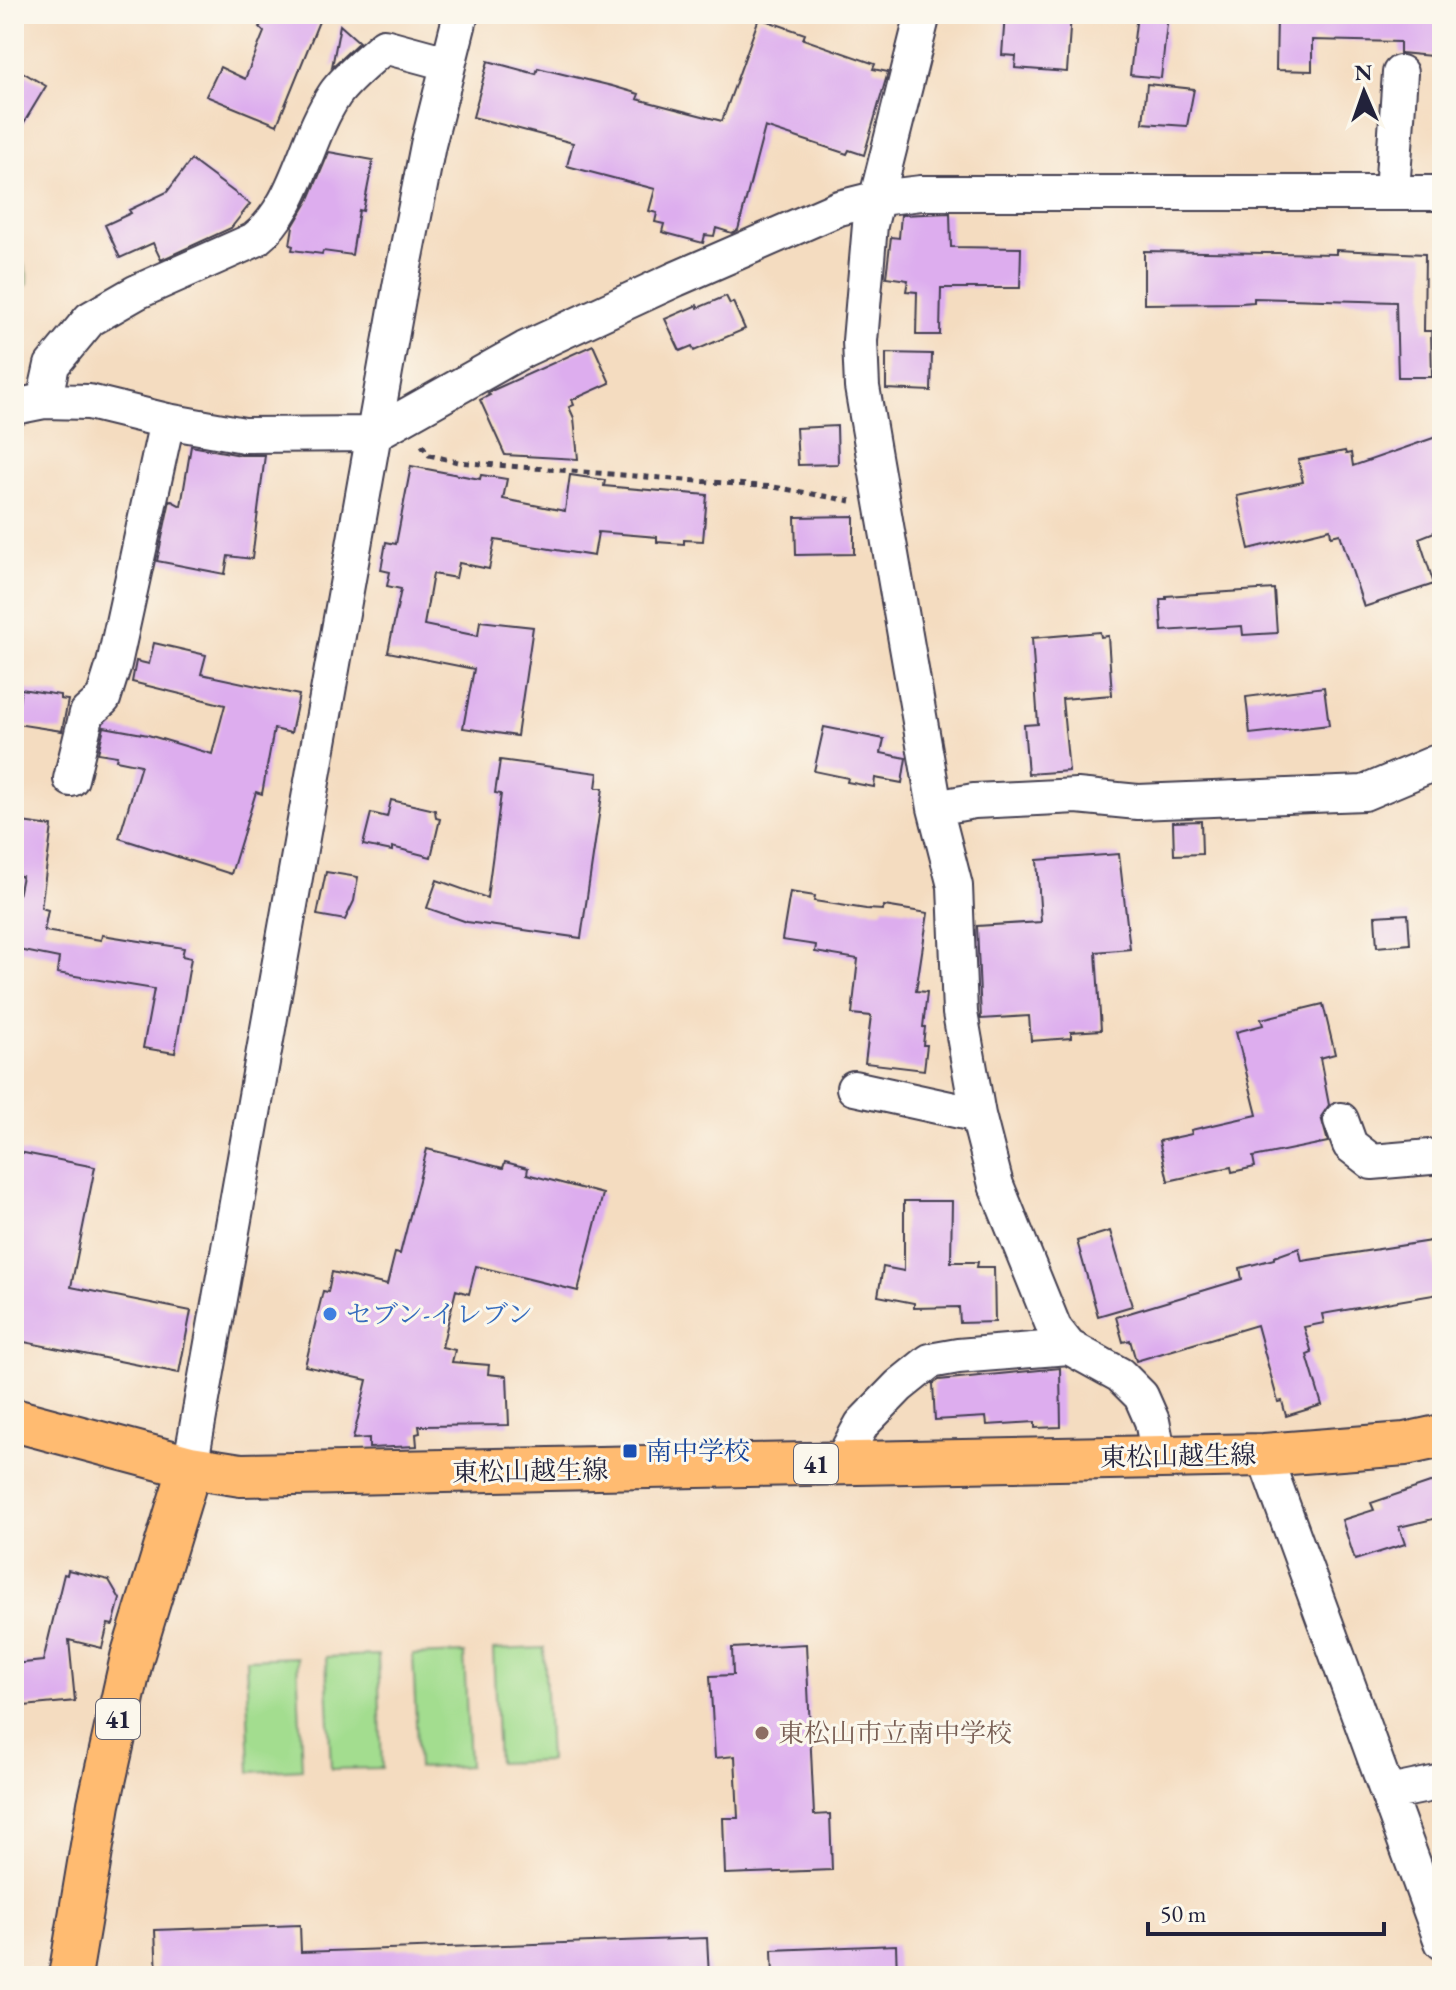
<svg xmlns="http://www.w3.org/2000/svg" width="1456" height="1990" font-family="'EB Garamond','Noto Serif JP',serif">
<rect width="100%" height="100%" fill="#fbf7ec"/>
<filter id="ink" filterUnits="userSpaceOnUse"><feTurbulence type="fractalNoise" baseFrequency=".0125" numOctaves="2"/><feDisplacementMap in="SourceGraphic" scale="16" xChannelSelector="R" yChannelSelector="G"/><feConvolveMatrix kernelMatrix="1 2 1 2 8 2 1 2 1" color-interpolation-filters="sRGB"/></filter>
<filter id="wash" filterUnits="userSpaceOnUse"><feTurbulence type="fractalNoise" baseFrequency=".006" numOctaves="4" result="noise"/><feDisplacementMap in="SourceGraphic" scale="32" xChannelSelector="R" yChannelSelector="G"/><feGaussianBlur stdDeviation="1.8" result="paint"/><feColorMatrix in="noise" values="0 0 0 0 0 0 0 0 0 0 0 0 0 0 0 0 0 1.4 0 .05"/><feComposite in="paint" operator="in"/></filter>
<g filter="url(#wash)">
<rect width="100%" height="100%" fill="#f4dcc0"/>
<path fill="#a3dd8f" stroke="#628065" stroke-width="2" d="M 14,239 L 27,274 L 27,284 L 14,294 Z
M 544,1648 L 549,1761 L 498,1763 L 493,1650 Z
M 464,1653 L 469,1766 L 418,1768 L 413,1655 Z
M 378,1655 L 382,1768 L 331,1769 L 326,1657 Z
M 297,1657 L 302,1769 L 250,1772 L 246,1659 Z"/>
<g id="blocks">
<path fill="#ddadee" d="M 271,14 L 322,14 L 277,125 L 206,96 L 220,67 L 245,79 L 264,32 L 259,27 Z
M 1005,14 L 1071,14 L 1067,72 L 1015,68 L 1016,56 L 1002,55 Z
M 1137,14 L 1168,14 L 1161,78 L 1130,75 Z
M 1285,14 L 1442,14 L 1442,57 L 1400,53 L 1400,42 L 1312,40 L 1312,71 L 1276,70 L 1277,16 L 1285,16 Z
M 759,18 L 805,34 L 803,39 L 875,64 L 873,69 L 888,72 L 864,155 L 849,150 L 847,154 L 765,127 L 738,230 L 732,233 L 716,228 L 714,236 L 705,235 L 703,243 L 662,232 L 664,224 L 655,222 L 657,213 L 649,211 L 655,189 L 567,166 L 573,143 L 473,117 L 488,61 L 536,74 L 538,68 L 612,86 L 639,94 L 637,99 L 722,121 Z
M 340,25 L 359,42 L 332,67 Z
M 14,67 L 46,86 L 14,139 Z
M 1147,84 L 1194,89 L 1187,126 L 1143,123 Z
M 329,152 L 373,160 L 363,211 L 359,210 L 352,255 L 323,251 L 322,254 L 292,250 L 293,246 L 290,245 L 293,226 L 309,199 Z
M 191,160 L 250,204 L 231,228 L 161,260 L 153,243 L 120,258 L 105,225 L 131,213 L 129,210 L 167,192 Z
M 950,213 L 951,247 L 1021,248 L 1020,288 L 941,288 L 940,335 L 916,335 L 917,292 L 906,291 L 908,280 L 886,277 L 891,237 L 899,238 L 901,215 Z
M 1336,250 L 1425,254 L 1424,331 L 1431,331 L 1432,377 L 1398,377 L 1396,302 L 1254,298 L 1254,302 L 1240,303 L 1144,304 L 1144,251 L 1336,254 Z
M 726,296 L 730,304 L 733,302 L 745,329 L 694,351 L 692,346 L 680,351 L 665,319 L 697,305 L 698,308 Z
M 593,345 L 610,383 L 572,400 L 574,405 L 569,407 L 574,418 L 578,459 L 505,455 L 480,400 L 490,395 L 488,393 L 491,391 Z
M 886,353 L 932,354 L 931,391 L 886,389 Z
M 837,426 L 838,464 L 798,465 L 796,428 Z
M 1442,435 L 1442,529 L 1419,538 L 1434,584 L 1364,607 L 1340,534 L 1331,536 L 1330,529 L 1249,549 L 1237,496 L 1303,482 L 1298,460 L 1345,451 L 1346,454 L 1351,453 L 1353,466 Z
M 191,446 L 241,455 L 265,455 L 252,559 L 228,556 L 225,574 L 157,561 L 170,500 L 181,506 Z
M 411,466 L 480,479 L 481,475 L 507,479 L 503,499 L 565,511 L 570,475 L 605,480 L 604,486 L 707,495 L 703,541 L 684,540 L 684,544 L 657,542 L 657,537 L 598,532 L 594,556 L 495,540 L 489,569 L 459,563 L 456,578 L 433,574 L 424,625 L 478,636 L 480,621 L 533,627 L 517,736 L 463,728 L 474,669 L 388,652 L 401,589 L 387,586 L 390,572 L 381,570 L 386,542 L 396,544 Z
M 854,516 L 854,554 L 796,555 L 795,517 Z
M 1274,589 L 1277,633 L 1243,635 L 1242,626 L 1162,631 L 1160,599 L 1166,599 L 1166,596 Z
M 1100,632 L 1101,637 L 1108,636 L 1112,695 L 1062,699 L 1069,771 L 1028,774 L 1024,725 L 1038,724 L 1032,638 Z
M 154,643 L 206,655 L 201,674 L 299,695 L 291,733 L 274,729 L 262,794 L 256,792 L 231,874 L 119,838 L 141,765 L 116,760 L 117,756 L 98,753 L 104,727 L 148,735 L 212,754 L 225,705 L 132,682 L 136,661 L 149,664 Z
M 1324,687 L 1329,725 L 1250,734 L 1246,697 Z
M 21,689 L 60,695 L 60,699 L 68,700 L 62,731 L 16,724 Z
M 824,727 L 884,739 L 881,753 L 906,758 L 902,783 L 875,778 L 874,787 L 847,782 L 848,778 L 814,771 Z
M 500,760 L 598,773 L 596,788 L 603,788 L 581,938 L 467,922 L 427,908 L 437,880 L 487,898 L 501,794 L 495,793 Z
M 391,800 L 435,810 L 436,818 L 440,819 L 431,857 L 392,847 L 392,851 L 363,845 L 371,813 L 387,817 Z
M 14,821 L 52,826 L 41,908 L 48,910 L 44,931 L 101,940 L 102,935 L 184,948 L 182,956 L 191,958 L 175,1053 L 143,1048 L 154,989 L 57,973 L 59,958 L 14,949 L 14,915 L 22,876 L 14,875 Z
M 1201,821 L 1202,854 L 1174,855 L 1173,822 Z
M 1119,854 L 1130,949 L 1096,952 L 1101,1030 L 1071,1032 L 1071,1038 L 1031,1041 L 1029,1016 L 981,1019 L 977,926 L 1041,922 L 1037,860 Z
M 326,872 L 358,877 L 354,901 L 345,920 L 317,915 Z
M 790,892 L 815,896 L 814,901 L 866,909 L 883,910 L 884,906 L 928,913 L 916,991 L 927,992 L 923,1027 L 925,1027 L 923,1045 L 927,1045 L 924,1070 L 865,1063 L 871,1016 L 852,1014 L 858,959 L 815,952 L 816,945 L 782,940 Z
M 1408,914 L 1410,944 L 1377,947 L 1375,916 Z
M 1323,1004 L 1335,1054 L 1320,1058 L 1329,1105 L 1321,1117 L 1328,1142 L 1253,1157 L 1255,1167 L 1232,1172 L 1231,1167 L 1168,1181 L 1159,1141 L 1192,1134 L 1191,1130 L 1257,1115 L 1236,1032 L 1263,1025 L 1261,1019 Z
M 427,1149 L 503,1168 L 505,1162 L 528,1168 L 527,1174 L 603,1194 L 578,1291 L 476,1266 L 469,1294 L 456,1290 L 442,1347 L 455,1350 L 452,1362 L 489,1365 L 488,1374 L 507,1376 L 509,1425 L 419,1426 L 420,1433 L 416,1434 L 417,1446 L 369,1448 L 369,1438 L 353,1439 L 367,1380 L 305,1366 L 323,1291 L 328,1292 L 332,1272 L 387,1285 L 395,1253 L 400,1254 Z
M 14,1151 L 95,1167 L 71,1287 L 191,1311 L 179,1373 L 14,1340 L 14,1255 L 21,1219 L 14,1218 Z
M 904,1201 L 952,1201 L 951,1262 L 978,1262 L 977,1267 L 994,1267 L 995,1322 L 960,1323 L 959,1307 L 914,1308 L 914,1303 L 878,1296 L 883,1267 L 904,1271 Z
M 1110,1231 L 1132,1306 L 1098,1316 L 1077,1241 Z
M 1431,1241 L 1439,1294 L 1322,1314 L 1324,1323 L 1304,1327 L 1312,1353 L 1307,1355 L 1322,1405 L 1286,1416 L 1282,1401 L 1278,1402 L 1257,1325 L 1136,1361 L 1130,1340 L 1123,1342 L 1116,1317 L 1242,1279 L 1240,1268 L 1274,1259 L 1274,1257 L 1299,1248 L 1302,1261 Z
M 1060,1368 L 1061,1427 L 1035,1428 L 1035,1422 L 987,1425 L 986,1417 L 935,1420 L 933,1384 L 939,1380 Z
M 1442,1479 L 1442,1517 L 1399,1527 L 1405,1544 L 1355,1560 L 1342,1520 L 1374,1510 L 1371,1503 Z
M 68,1570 L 109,1580 L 120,1599 L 113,1625 L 108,1624 L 102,1648 L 69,1640 L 75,1701 L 14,1707 L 14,1664 L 43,1661 L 64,1574 L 67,1575 Z
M 806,1644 L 814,1815 L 830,1814 L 832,1870 L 725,1874 L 723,1818 L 738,1818 L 735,1756 L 715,1758 L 710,1676 L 733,1675 L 732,1648 Z
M 300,1925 L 301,1952 L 707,1938 L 709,1976 L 157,1976 L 155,1930 Z
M 896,1945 L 897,1976 L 773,1976 L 772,1950 Z"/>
</g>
</g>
<g filter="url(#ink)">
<use href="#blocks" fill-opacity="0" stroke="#423e4f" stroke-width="2"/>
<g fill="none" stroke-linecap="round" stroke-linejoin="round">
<g stroke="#423e4f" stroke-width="38">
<path id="minor" d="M 923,14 L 870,225 L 860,341 L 862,387 L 935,808 L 955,886 L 960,1013 L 978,1115 L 996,1185 L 1054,1328 L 1069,1347 L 1120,1375 L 1141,1396 L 1152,1421 L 1159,1456
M 1392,192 L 1400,73
M 44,401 L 52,365 L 90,319 L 137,292 L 254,240 C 298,206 304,140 335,94 C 347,77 368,61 384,46 L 447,63
M 14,407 L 44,401 L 89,402 L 167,421 L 244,435 L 374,434 L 525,349 L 676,279 L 839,208 L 879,198 L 921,193 L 1442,193
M 71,779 L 87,713 L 103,699 L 114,664 L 167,421
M 935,808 L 974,801 L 1077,796 L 1138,802 L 1364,793 L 1442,760
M 854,1088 L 978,1115
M 1341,1120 L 1350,1145 L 1372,1162 L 1442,1156
M 1264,1455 L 1442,1942
M 840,1464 L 862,1424 L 899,1386 L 930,1361 L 958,1356 L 1069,1347
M 190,1467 L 400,287 L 428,145 L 461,14
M 1389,1793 L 1442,1782"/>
</g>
<g stroke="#423e4f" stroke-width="46">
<path id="major" d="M 14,1420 L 190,1467 L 241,1475 L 1264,1455 L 1405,1444 L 1442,1436
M 70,1976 L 99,1804 L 132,1657 L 190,1467"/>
</g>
<path stroke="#423e4f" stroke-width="5" stroke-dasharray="6 6" stroke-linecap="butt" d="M 422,445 L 429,455 L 458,462 L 774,487 L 851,501"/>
<use href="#minor" stroke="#fff" stroke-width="34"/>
<use href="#major" stroke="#ffbb71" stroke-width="42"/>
</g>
</g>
<circle fill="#3f7fe0" stroke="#fbf7ec" stroke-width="3" cx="330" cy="1314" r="8"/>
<rect fill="#1a4fb4" stroke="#fbf7ec" stroke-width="3" x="622" y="1443" width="16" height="16" rx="4"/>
<circle fill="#8d6e63" stroke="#fbf7ec" stroke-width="3" cx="762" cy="1733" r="8"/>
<g text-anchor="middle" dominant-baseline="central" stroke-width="6" stroke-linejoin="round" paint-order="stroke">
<g fill="#fbf7ec" stroke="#636270" stroke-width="2">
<rect x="794" y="1444" width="44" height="40" rx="6"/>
<rect x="96" y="1699" width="44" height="40" rx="6"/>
</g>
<g font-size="24" font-weight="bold" fill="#22223b">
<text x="816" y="1464">41</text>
<text x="118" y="1719">41</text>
</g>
<g font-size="26" fill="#366cbe" stroke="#fbf7ec" text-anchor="start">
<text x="346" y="1314">セブン-イレブン</text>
</g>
<g font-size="26" fill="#164399" stroke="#fbf7ec" text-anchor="start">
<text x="646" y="1451">南中学校</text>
</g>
<g font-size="26" fill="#22223b" stroke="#fbf7ec">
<text transform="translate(1178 1456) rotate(-1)">東松山越生線</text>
<text transform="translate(530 1471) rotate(-1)">東松山越生線</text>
</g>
<g font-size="26" fill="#785e54" stroke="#fbf7ec" text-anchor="start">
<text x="778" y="1733">東松山市立南中学校</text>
</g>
</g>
<rect width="1456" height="1990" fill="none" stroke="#fbf7ec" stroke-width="48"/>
<g transform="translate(1364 92) rotate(358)" stroke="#fbf7ec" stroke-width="6" paint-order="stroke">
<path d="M0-6L14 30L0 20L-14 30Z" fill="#22223b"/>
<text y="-12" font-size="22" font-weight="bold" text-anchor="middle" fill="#22223b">N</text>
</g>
<path d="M1148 1922v12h236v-12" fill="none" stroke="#22223b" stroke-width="4"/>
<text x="1160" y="1922" font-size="24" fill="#22223b" stroke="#fbf7ec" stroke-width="6" paint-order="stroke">50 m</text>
</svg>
